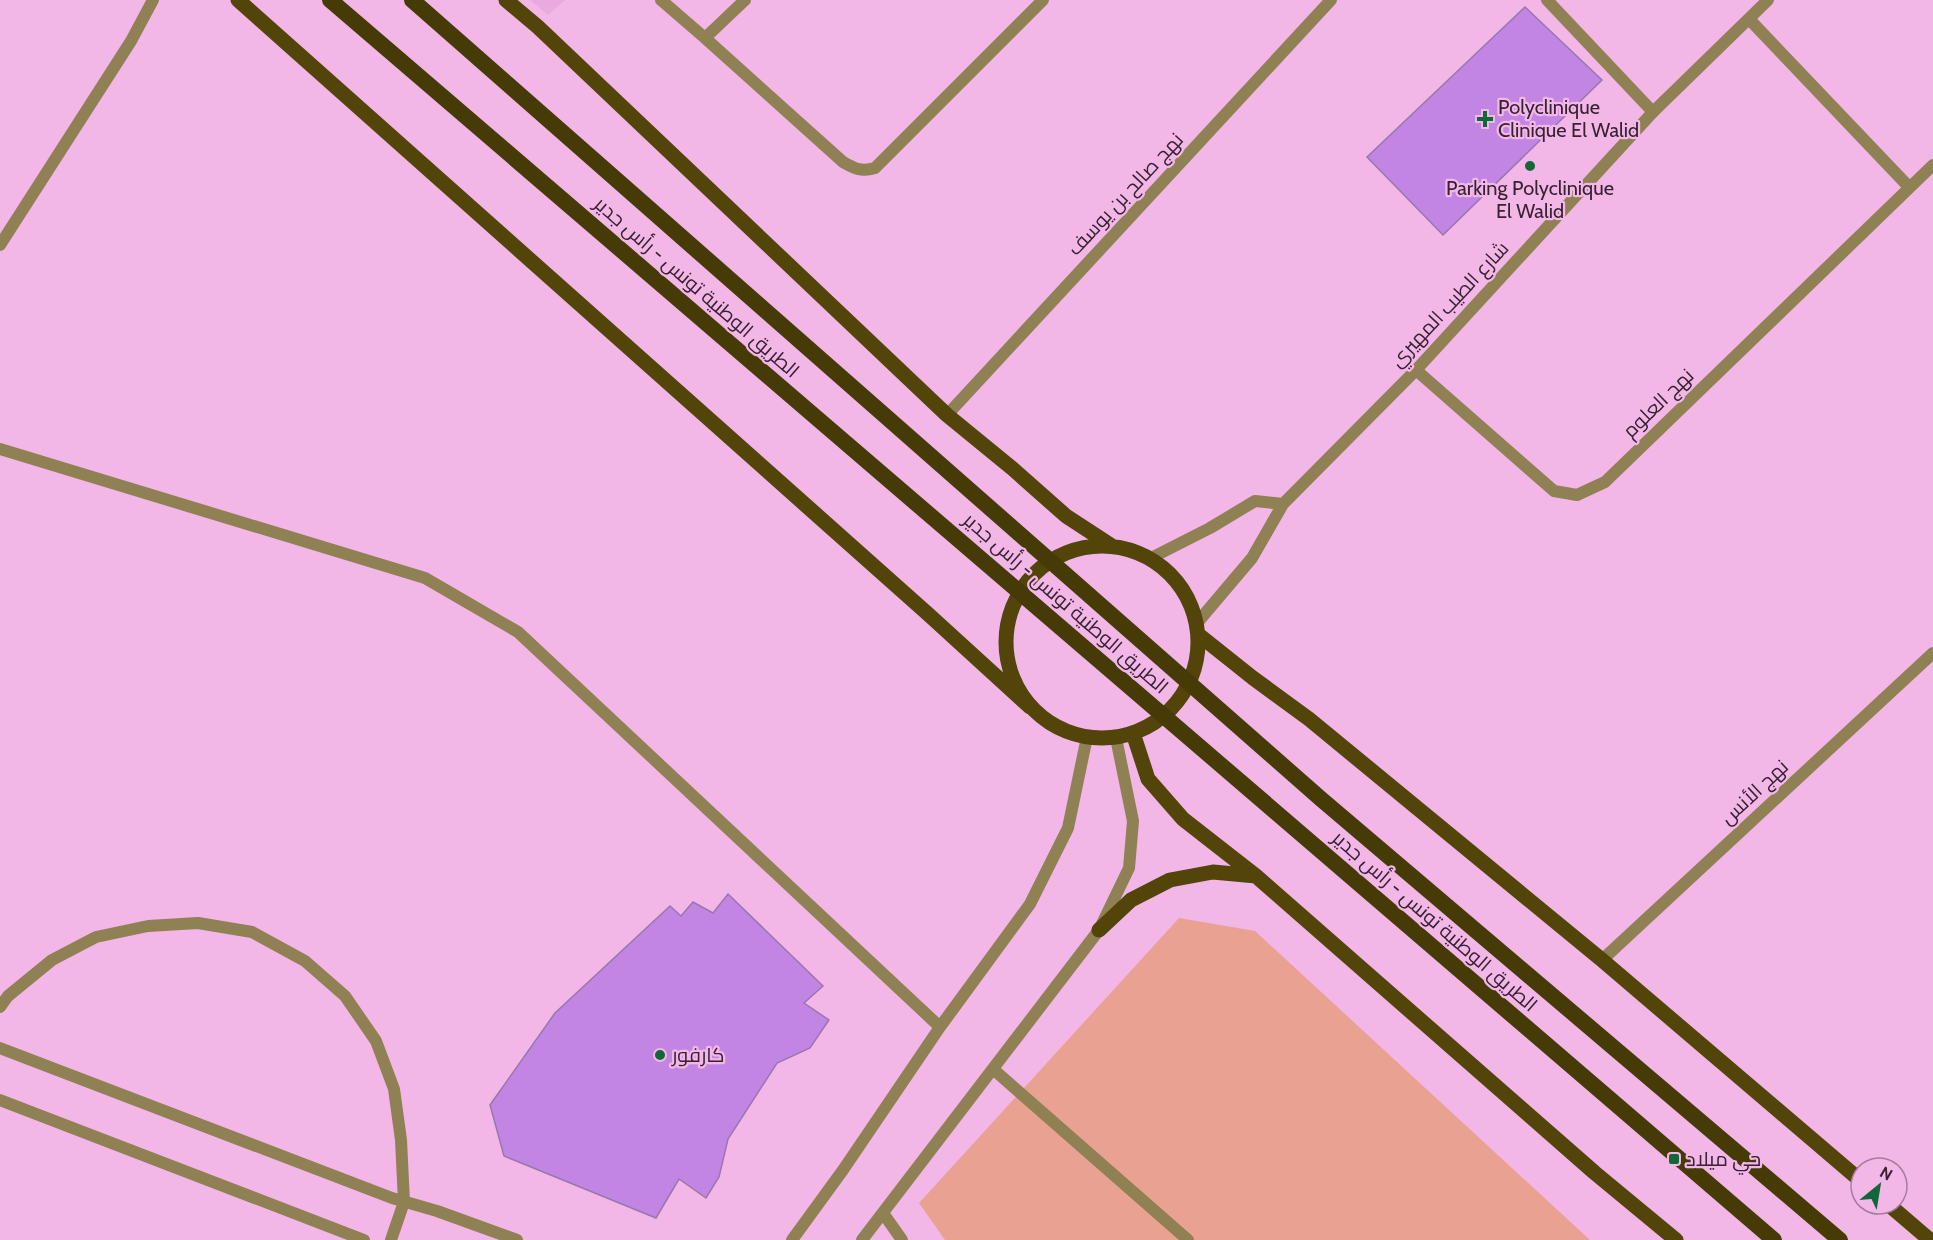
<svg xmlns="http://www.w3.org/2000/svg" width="1933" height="1240" font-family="Cabin,Cairo,sans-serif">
<rect width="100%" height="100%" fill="#f2b7e7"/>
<path fill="#eaaade" d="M 530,0 L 565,0 L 548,15 Z"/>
<path fill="#e9a292" d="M 1179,918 L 1255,931 L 1590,1240 L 945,1240 L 919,1203 Z"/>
<path fill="#c385e3" stroke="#9a76ae" stroke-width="1.5" d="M 1525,7 L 1602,80 L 1443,235 L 1367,157 Z
M 728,894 L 823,986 L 804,1003 L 829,1020 L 810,1048 L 777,1063 L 728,1139 L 719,1177 L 706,1198 L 679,1179 L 656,1218 L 504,1156 L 490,1105 L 555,1013 L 670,906 L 681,916 L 693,902 L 713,913 Z"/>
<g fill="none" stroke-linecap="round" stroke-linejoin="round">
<path stroke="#8f8153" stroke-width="12" d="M 661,0 L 705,38
M 745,0 L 705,38 L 843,162 C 855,169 862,172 875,168 L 1043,0
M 1547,0 L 1653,112
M 1749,19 L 1909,187
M 0,245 L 131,41 L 153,0
M 1416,370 L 1554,491 L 1577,495 L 1605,482 L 1933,165
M 947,415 L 1331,0
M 0,449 L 425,578 L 518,632 L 940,1027
M 1602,960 L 1933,653
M 0,1007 L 8,996 L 52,960 L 96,937 L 148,926 L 198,923 L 252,932 L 305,961 L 345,996 L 376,1041 L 394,1089 L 401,1140 L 404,1202 L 391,1240
M 0,1048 L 392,1198 L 437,1211 L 517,1240
M 993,1069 L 1188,1240
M 0,1100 L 364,1240
M 883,1213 L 902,1240
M 792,1240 L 843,1170 L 940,1027 L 1030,904 L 1068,828 L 1087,737
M 862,1240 L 1099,930 L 1129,868 L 1133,821 L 1116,738"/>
<path stroke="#8f8153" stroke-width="12" d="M 1151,558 L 1210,528 L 1255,501 L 1283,504
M 1197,623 L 1252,558 L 1283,504 L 1416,370 L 1653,112 L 1768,0"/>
<path stroke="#534409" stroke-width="15" d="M 238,0 L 928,614 L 1030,707
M 506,0 L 538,27 L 947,415 L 1013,469 L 1066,516 L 1112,546
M1006 642a96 96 0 1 1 192 0a96 96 0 1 1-192 0Z
M 1199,635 L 1253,678 L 1309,719 L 1602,960 L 1861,1181
M 1133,733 L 1148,779 L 1183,819 L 1256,876 L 1595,1173 L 1676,1240
M 1099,930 L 1131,900 L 1170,880 L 1213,872 L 1256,876
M 1888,1204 L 1930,1240"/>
<path stroke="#463a07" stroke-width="16" d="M 330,0 L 1774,1240
M 412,0 L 1321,799 L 1840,1240"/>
</g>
<g fill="#126738" stroke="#f2b7e7" stroke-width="2">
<path d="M1482 110h6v6h6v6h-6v6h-6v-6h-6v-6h6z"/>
<circle cx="1530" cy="166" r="6"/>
<circle cx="660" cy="1055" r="6"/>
<rect x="1668" y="1153" width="12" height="12" rx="3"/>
</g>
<g text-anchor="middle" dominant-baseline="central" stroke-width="4.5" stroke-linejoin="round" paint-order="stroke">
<g font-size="20" fill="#372133" stroke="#f2b7e7" text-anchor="start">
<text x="1498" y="107">Polyclinique<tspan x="1498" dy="23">Clinique El Walid</tspan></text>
<text x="1530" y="188" text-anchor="middle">Parking Polyclinique<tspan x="1530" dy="23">El Walid</tspan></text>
<text x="672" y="1055">كارفور</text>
<text x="1686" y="1159">حي ميلاد</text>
</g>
<g font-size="20" fill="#372133" stroke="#f2b7e7">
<text transform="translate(1125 194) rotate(-47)">نهج صالح بن يوسف</text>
<text transform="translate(697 287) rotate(41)">الطريق الوطنية تونس - رأس جدير</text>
<text transform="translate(1449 304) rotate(-47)">شارع الطيب المهيري</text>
<text transform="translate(1658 403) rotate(-44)">نهج العلوم</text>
<text transform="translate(1066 603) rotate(41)">الطريق الوطنية تونس - رأس جدير</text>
<text transform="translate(1754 792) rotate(-43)">نهج الأنس</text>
<text transform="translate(1435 921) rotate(41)">الطريق الوطنية تونس - رأس جدير</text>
</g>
</g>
<g transform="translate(1879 1186) rotate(30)"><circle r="28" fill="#f2b7e7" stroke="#a77b9f" stroke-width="1.5"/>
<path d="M0-4.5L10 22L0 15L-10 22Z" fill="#126738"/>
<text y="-9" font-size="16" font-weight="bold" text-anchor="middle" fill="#372133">N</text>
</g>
</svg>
